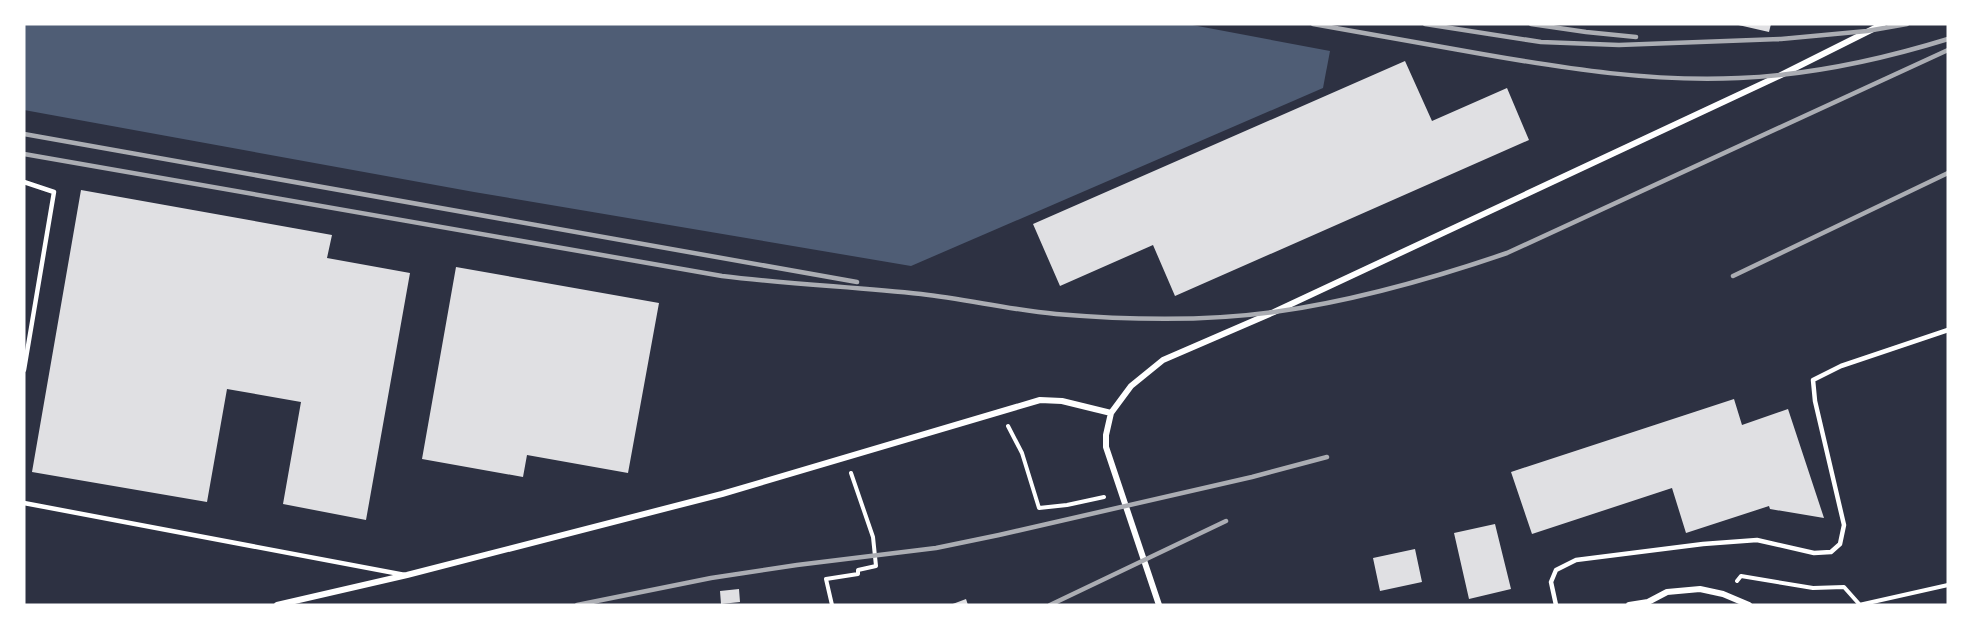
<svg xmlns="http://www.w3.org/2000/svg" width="1972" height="629" font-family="Lora,serif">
<rect width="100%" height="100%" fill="#2d3142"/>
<path fill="#4f5d75" d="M 24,24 L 1187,24 L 1330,51 L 1323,88 L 911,266 L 474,192 L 24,110 Z"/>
<path fill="#e0e0e3" d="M 1734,24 L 1771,24 L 1769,32 Z
M 1405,61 L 1432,121 L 1507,88 L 1529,140 L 1175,296 L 1153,245 L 1060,286 L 1033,224 Z
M 81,190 L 332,235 L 327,258 L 410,273 L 366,520 L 283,504 L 301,402 L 227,389 L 207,502 L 32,472 Z
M 456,267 L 659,303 L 628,473 L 527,455 L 523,477 L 422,459 Z
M 1734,399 L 1742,425 L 1788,409 L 1824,518 L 1770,509 L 1769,506 L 1686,533 L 1672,488 L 1532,534 L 1511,472 Z
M 1495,524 L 1511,589 L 1469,599 L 1454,533 Z
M 1415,549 L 1422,582 L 1380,591 L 1373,558 Z
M 739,589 L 740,602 L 721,604 L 720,591 Z
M 966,599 L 968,605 L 950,605 Z"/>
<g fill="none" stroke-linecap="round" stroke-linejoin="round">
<path stroke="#fff" stroke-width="4" d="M 1008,426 L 1022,453 L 1039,508 L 1067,505 L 1104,497
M 1737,581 L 1741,576 L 1813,588 L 1844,587 L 1860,605
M 832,605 L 826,579 L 858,574 L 858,570 L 876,566 L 873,537 L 851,473
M 1859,605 L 1948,585"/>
<path stroke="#fff" stroke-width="4.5" d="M 24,182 L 54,192 L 24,370
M 24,503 L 405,575
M 1556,605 L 1551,582 L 1556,570 L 1576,560 L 1703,544 L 1757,540 L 1814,553 L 1831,552 L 1840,544 L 1844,525 L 1815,401 L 1813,380 L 1841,366 L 1948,330"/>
<path stroke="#fff" stroke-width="6" d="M 277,605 L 407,575 L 722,494 L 1040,400 L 1062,401 L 1111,413
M 1159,605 L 1106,447 L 1106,435 L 1111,413 L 1131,386 L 1163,360 L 1274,312 L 1781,75 L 1883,24
M 1629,605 L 1648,602 L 1667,592 L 1700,589 L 1723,594 L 1749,605"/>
<path stroke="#abadb3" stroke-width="4.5" d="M 1313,24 C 1369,34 1426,44 1482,54 C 1568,69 1652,82 1739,78 C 1811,75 1880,60 1948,39
M 1425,24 L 1541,42 L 1619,45 L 1781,39 L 1867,31 L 1907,24
M 1531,24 L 1586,32 L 1636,37
M 24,134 L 857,282
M 24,154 L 722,276 C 788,284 854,287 921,294 C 966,299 1011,310 1056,314 C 1128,320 1202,322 1274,312 C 1354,301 1431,279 1507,253 L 1948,50
M 1733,276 L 1948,173
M 577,605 L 711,578 L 797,565 L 936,548 L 999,535 L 1252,477 L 1327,457
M 1050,605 L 1226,521"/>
</g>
<rect width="1972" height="629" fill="none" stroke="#ffffff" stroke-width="51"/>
</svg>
